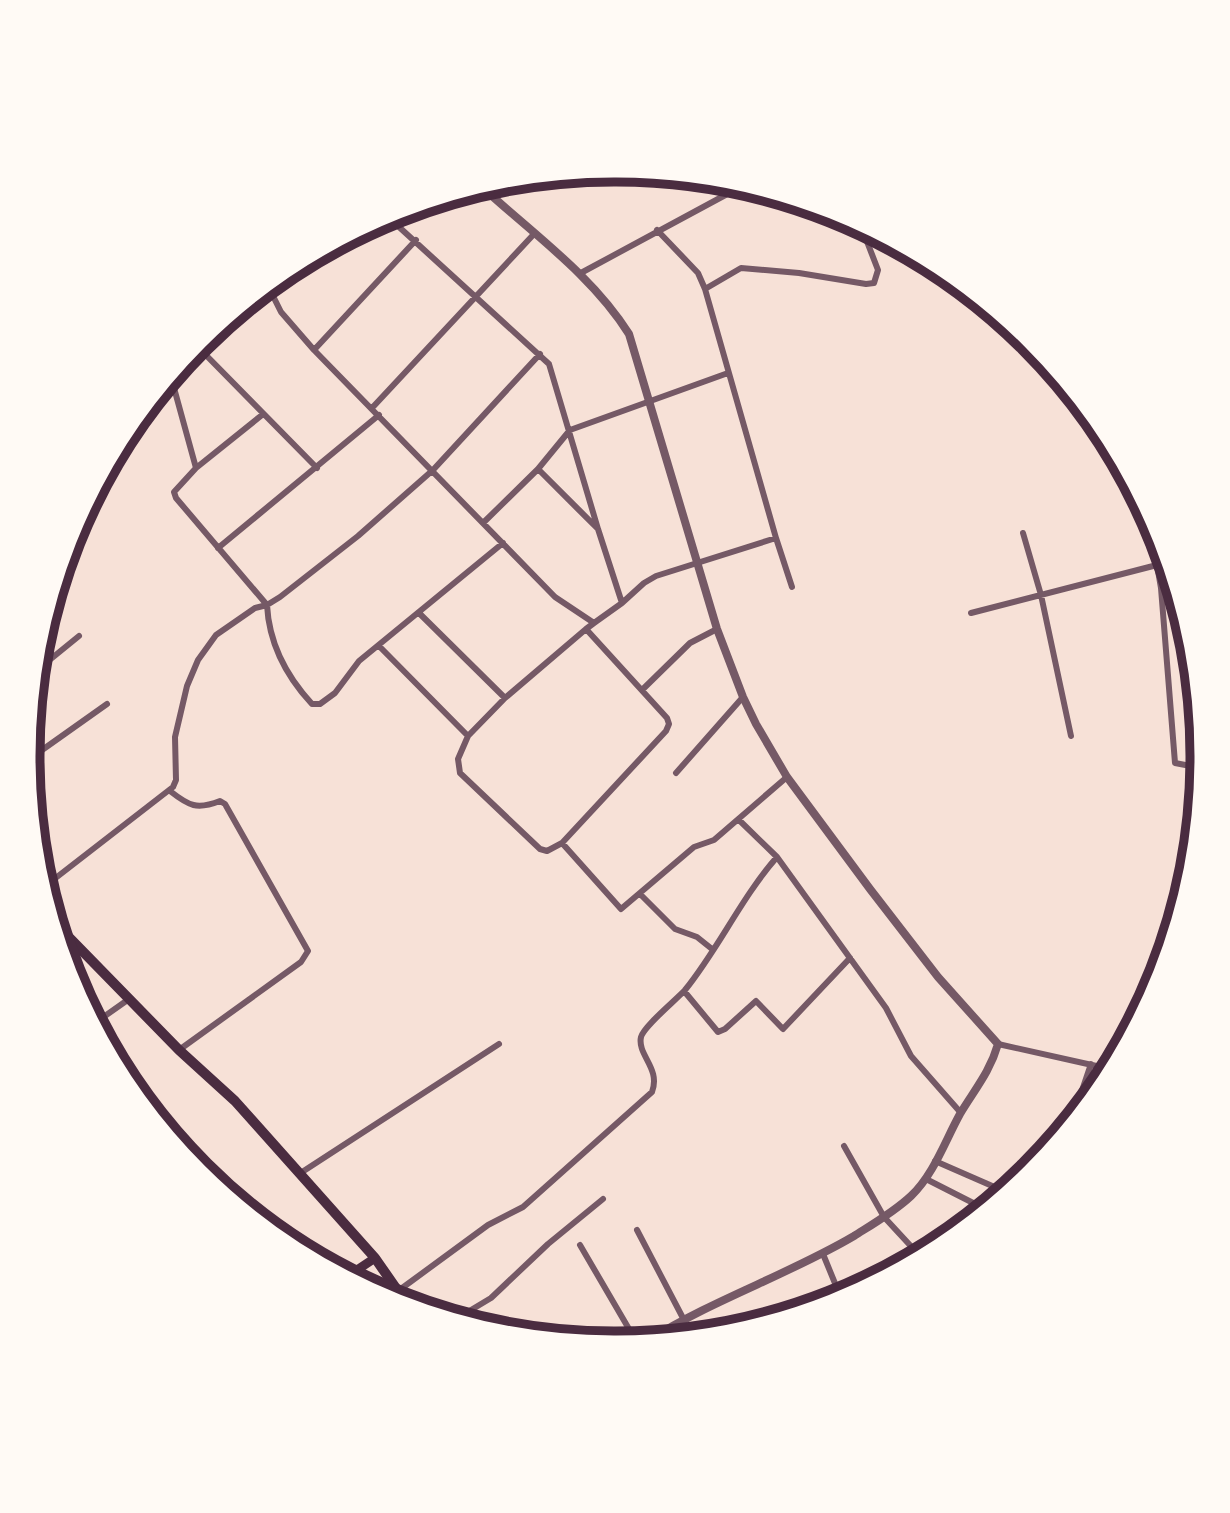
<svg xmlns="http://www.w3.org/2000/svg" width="1230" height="1513" font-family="Bitter,serif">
<rect width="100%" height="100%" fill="#f7e1d7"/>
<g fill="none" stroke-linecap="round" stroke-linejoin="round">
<path stroke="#755966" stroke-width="3.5" d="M 65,956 L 77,947"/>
<path stroke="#755966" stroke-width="6" d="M 387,216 L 549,364 L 598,529
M 657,230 L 698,273 L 705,289 L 776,538 L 792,587
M 579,274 L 744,185
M 268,286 L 281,312 L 314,350 L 555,597 L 594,623 L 622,603 L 644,583 L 656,576 L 776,538
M 705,289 L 741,268 L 799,273 L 866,284 L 874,283 L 878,270 L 861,226
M 242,307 L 268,286
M 197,346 L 317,468
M 314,350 L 416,240
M 171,377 L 196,468
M 372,408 L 534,234
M 262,415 L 196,468 L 174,492 L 176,498 L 267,605 C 269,643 287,677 312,704 L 320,704 L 335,693 L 359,661 L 503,543
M 1120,467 L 1124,469
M 538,469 L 598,529 L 622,603
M 483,523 L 538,469 L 570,430 L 728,373
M 1156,529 L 1157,565 L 1161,588 L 1175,763 L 1201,768
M 1023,533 L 1041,595 L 1071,736
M 218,548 L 379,415
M 1161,588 L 1175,590
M 419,613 L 505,698
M 971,613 L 1157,565
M 586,629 L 667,718 L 669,724 L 666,731 L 562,843 L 547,851 L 540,849 L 460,773 L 458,759 L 468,736 L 505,698 L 586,629 L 594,623
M 379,646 L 468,736
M 36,671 L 79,636
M 642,690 L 690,643 L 717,629
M 28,760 L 107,704
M 676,773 L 743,697
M 170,791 C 189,806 197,810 220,801 L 225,804 L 308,951 L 301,962 L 179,1050
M 739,820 L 777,857 L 886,1008 L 911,1056 L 961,1113
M 562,843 L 621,909 L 694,847 L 714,840 L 787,777
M 44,887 L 173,787 L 176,780 L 175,737 L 187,686 L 198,660 L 216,635 L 255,608 L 267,605 L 280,597 L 358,536 L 433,470 L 540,354
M 640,894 L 675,929 L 697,937 L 712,949
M 684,991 L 718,1032 L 725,1029 L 756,1001 L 783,1029 L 850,958
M 95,1023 L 129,999
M 998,1044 L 1110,1069
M 1072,1120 L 1091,1064
M 844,1146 L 884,1217 L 920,1256
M 935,1161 L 1006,1192
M 299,1174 L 499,1044
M 926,1179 L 985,1209
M 637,1230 L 684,1320
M 580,1245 L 636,1341
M 823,1254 L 841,1298
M 398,1291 L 488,1225 L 523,1207 L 652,1092 C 661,1068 637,1055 641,1037 C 644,1026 676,1000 685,990 C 719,948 741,898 777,857
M 456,1319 L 491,1298 L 548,1244 L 603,1199"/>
<path stroke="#755966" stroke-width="8" d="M 482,187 C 532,233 592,275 629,334 L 717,629 L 743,697 L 756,724 L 787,777 L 870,889 L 938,977 L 998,1044 C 990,1072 975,1089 960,1114 C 945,1141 934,1174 911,1196 C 894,1212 873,1224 854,1236 C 788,1275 714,1299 649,1340"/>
<path stroke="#4a2c40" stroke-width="9" d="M 348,1276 L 375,1258"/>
<path stroke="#4a2c40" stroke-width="10" d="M 55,923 L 179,1050 L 235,1101 L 375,1258 L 407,1304"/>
</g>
<path d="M0 0H1230V1513H0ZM614 182H616A574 574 0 0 1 1190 756V757A574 574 0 0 1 616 1331H614A574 574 0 0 1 40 757V756A574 574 0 0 1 614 182Z" fill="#fffaf5" fill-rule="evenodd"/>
<path fill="none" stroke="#4a2c40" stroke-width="9" d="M614 182H616A574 574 0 0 1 1190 756V757A574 574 0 0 1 616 1331H614A574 574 0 0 1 40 757V756A574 574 0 0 1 614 182Z"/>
</svg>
